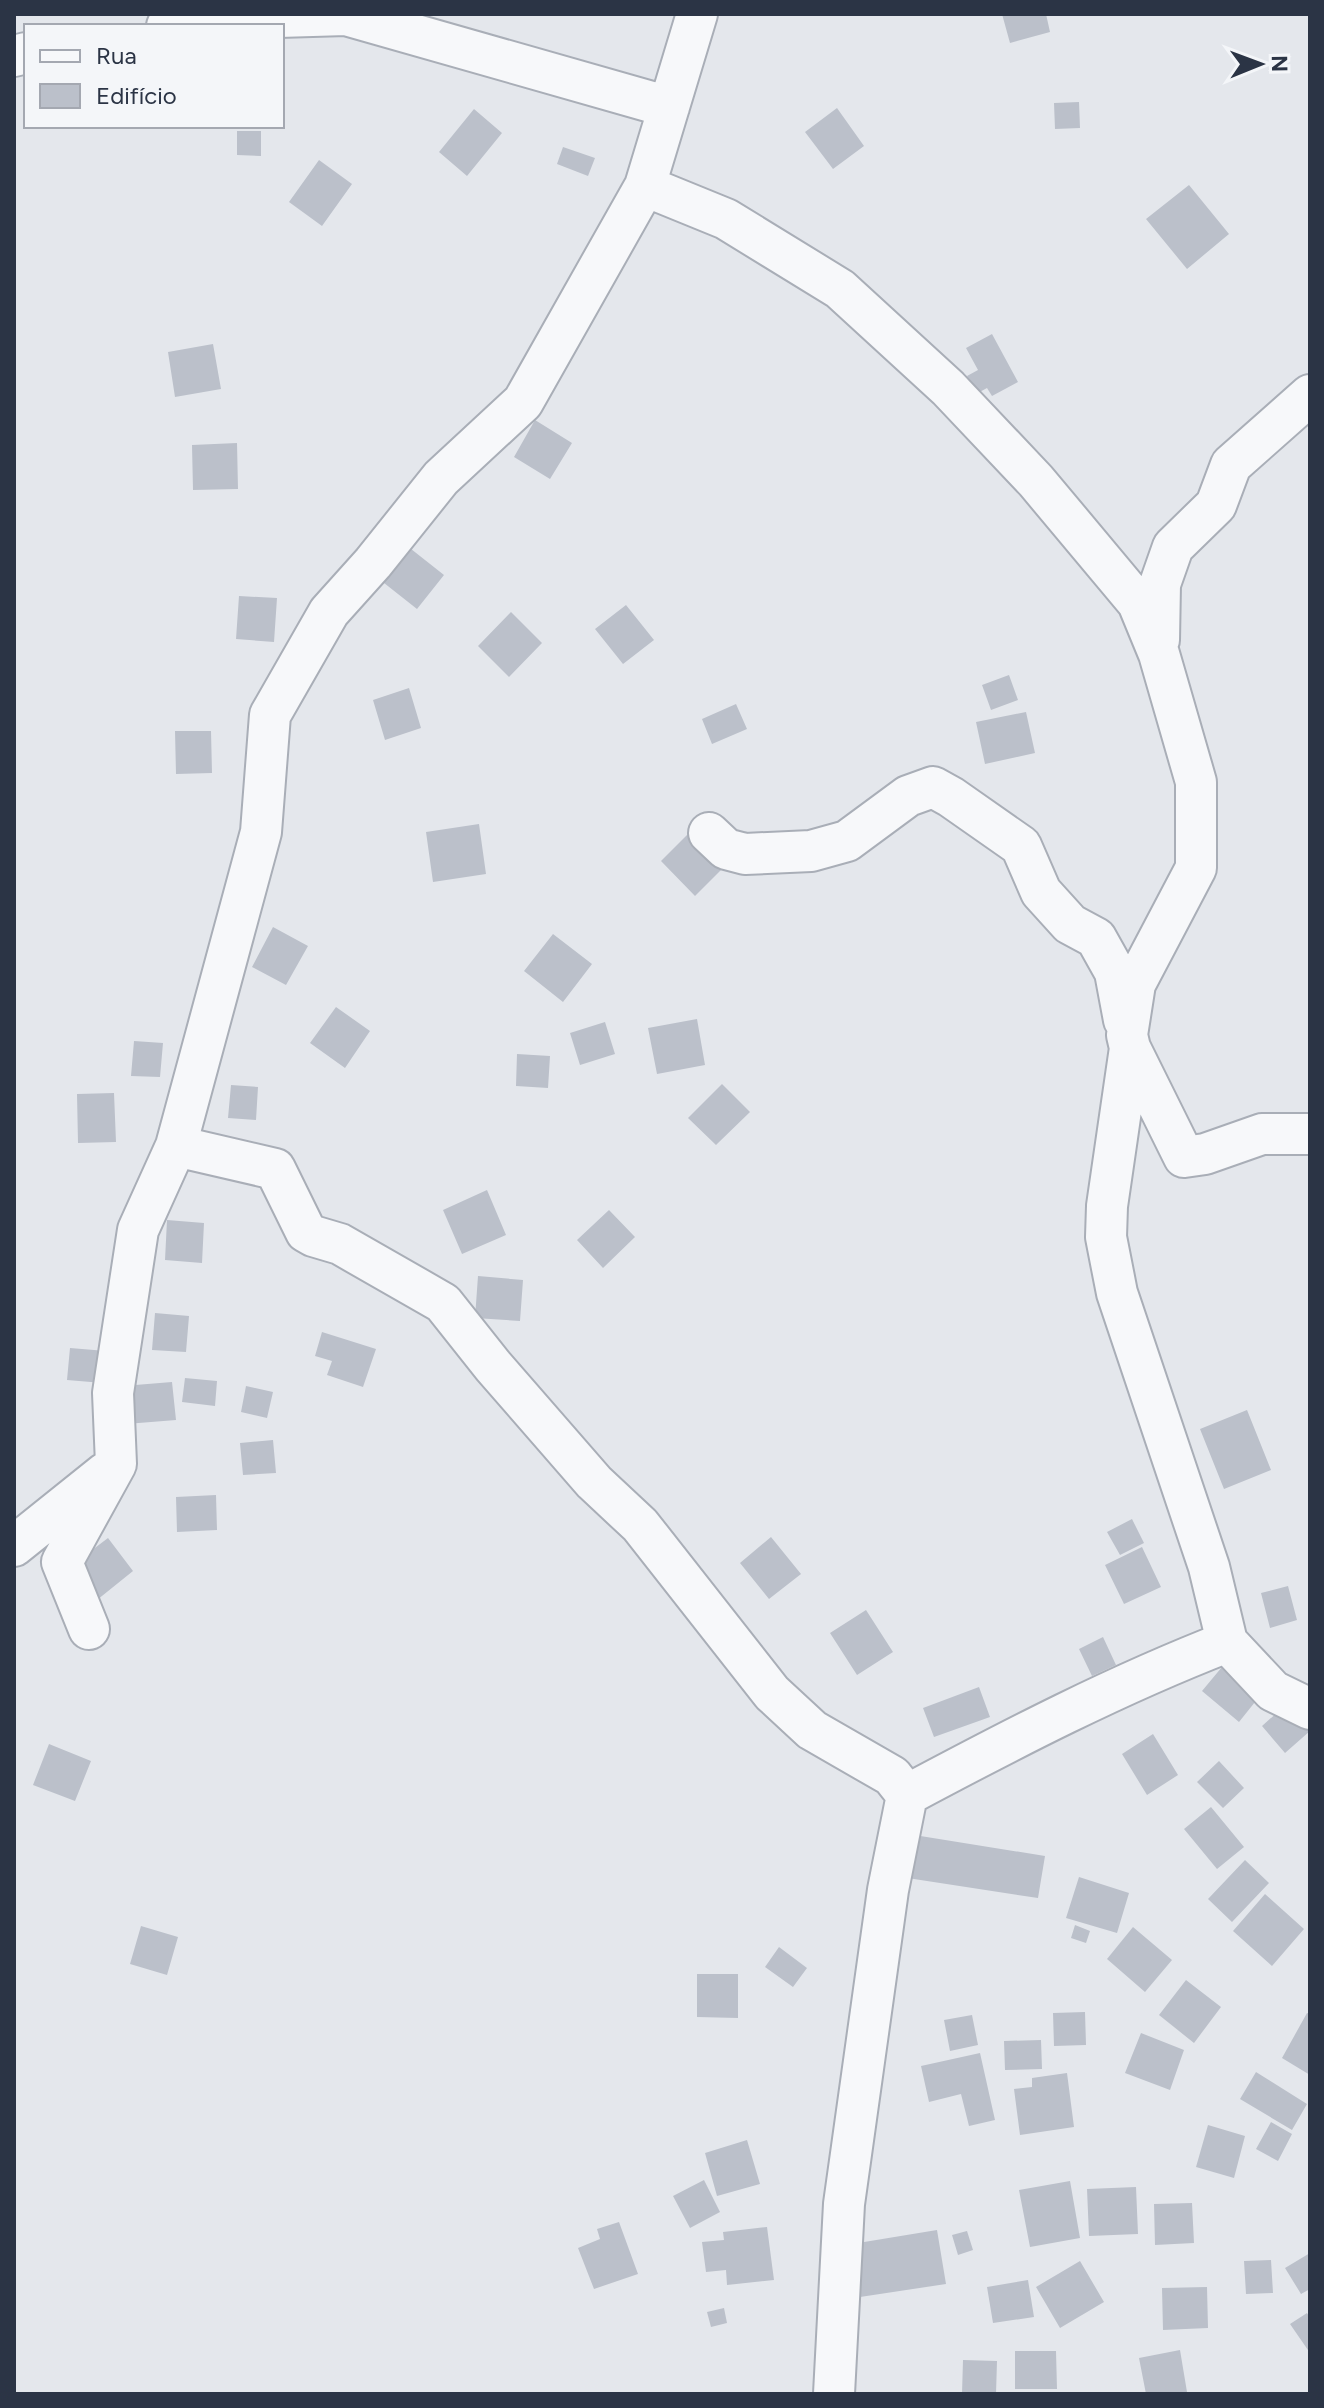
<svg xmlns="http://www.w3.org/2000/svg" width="1324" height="2408" font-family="Figtree,sans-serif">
<rect width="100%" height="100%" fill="#e4e7ec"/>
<path fill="#bbc0ca" d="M 1002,14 L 1046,14 L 1050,32 L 1010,43 Z
M 1079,102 L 1080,128 L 1055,129 L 1054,103 Z
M 837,108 L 864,146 L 833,169 L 805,132 Z
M 474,109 L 502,133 L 467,176 L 439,152 Z
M 237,131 L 261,131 L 261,156 L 237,155 Z
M 563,147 L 595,158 L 588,176 L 557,164 Z
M 319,160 L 352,184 L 322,226 L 289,202 Z
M 1189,185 L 1229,234 L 1187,269 L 1146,219 Z
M 992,334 L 1018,382 L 992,396 L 987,388 L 976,394 L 967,376 L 978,370 L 966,348 Z
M 213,344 L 221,389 L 175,397 L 168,352 Z
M 535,420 L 572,443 L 550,479 L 514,457 Z
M 237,443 L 238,489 L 193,490 L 192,445 Z
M 406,545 L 444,575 L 417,609 L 379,579 Z
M 239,596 L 277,598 L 274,642 L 236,639 Z
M 626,605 L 654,640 L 623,664 L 595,629 Z
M 511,612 L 542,643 L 509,677 L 478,646 Z
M 1009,675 L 1018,700 L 991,710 L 982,685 Z
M 409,688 L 421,728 L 385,740 L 373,700 Z
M 736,704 L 747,729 L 712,744 L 702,719 Z
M 1026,712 L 1035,753 L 985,764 L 976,722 Z
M 175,731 L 211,731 L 212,773 L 176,774 Z
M 479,824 L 486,874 L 433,882 L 426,832 Z
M 688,834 L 722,869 L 695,896 L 661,861 Z
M 273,927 L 308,946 L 286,985 L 252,967 Z
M 553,934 L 592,964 L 563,1002 L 524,971 Z
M 336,1007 L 370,1031 L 345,1068 L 310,1043 Z
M 697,1019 L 705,1065 L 657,1074 L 648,1028 Z
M 605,1022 L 615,1054 L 580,1065 L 570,1033 Z
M 134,1041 L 163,1043 L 160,1077 L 131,1076 Z
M 517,1054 L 550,1056 L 548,1088 L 516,1086 Z
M 722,1084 L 750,1112 L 716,1145 L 688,1118 Z
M 231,1085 L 258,1087 L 256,1120 L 228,1118 Z
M 114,1093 L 116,1142 L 78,1143 L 77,1094 Z
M 487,1190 L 506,1235 L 462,1254 L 443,1210 Z
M 609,1210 L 635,1237 L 603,1268 L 577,1240 Z
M 167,1220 L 204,1223 L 202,1263 L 165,1260 Z
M 478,1276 L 523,1280 L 520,1321 L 475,1318 Z
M 155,1313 L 189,1316 L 186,1352 L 152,1350 Z
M 322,1332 L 376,1349 L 363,1387 L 327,1375 L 332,1361 L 315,1356 Z
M 70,1348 L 106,1351 L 103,1383 L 67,1380 Z
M 185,1378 L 217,1381 L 215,1406 L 182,1402 Z
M 172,1382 L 176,1420 L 126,1424 L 123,1386 Z
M 246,1386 L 273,1392 L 267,1418 L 241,1412 Z
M 1247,1410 L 1271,1470 L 1224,1489 L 1200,1429 Z
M 273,1440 L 276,1473 L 243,1475 L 240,1443 Z
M 216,1495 L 217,1530 L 177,1532 L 176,1497 Z
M 1132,1519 L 1144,1543 L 1120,1555 L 1107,1532 Z
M 771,1537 L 801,1574 L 769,1599 L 740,1563 Z
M 108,1538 L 133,1571 L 97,1600 L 71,1566 Z
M 1142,1547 L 1161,1587 L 1124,1604 L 1105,1565 Z
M 1288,1586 L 1297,1620 L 1270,1628 L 1261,1593 Z
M 866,1610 L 893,1652 L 857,1675 L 830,1633 Z
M 1103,1637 L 1116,1665 L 1092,1676 L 1079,1649 Z
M 1222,1667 L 1259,1697 L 1239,1722 L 1202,1691 Z
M 979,1687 L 990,1717 L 934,1737 L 923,1708 Z
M 1289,1702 L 1310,1727 L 1310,1731 L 1285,1753 L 1262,1726 Z
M 1153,1734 L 1178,1775 L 1147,1795 L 1122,1754 Z
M 49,1744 L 91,1761 L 75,1801 L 33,1785 Z
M 1219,1761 L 1244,1788 L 1223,1808 L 1197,1782 Z
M 1211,1807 L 1244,1847 L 1217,1869 L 1184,1829 Z
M 908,1834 L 1045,1856 L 1038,1898 L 901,1877 Z
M 1245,1860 L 1269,1883 L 1232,1922 L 1208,1899 Z
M 1079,1877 L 1129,1893 L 1117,1933 L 1066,1918 Z
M 1265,1894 L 1304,1929 L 1272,1966 L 1233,1931 Z
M 1075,1925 L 1090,1931 L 1086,1943 L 1071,1938 Z
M 141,1926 L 178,1937 L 167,1975 L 130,1964 Z
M 1133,1927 L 1172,1960 L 1145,1992 L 1107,1959 Z
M 779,1947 L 807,1968 L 793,1987 L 765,1967 Z
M 697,1974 L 738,1974 L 738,2018 L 697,2017 Z
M 1186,1980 L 1221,2007 L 1194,2043 L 1159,2015 Z
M 1085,2012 L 1086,2045 L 1054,2046 L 1053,2013 Z
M 1307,2013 L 1310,2014 L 1310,2075 L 1282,2058 Z
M 972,2015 L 978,2045 L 950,2051 L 944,2020 Z
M 1141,2033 L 1184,2050 L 1170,2090 L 1125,2073 Z
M 1041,2040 L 1042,2069 L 1005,2070 L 1004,2041 Z
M 980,2053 L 995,2120 L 969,2126 L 961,2094 L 929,2102 L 921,2066 Z
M 1256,2072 L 1307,2104 L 1292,2130 L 1240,2099 Z
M 1067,2073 L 1074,2127 L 1020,2135 L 1014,2089 L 1032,2087 L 1032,2078 Z
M 1271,2122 L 1292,2134 L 1278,2161 L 1256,2149 Z
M 1208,2125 L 1245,2136 L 1234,2178 L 1196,2167 Z
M 747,2140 L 760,2184 L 717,2196 L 705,2153 Z
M 704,2180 L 720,2212 L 690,2228 L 673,2196 Z
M 1070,2181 L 1080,2238 L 1030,2247 L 1019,2190 Z
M 1136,2187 L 1138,2234 L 1089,2236 L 1087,2189 Z
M 1192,2203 L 1194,2243 L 1155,2245 L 1154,2204 Z
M 619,2222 L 638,2274 L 594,2289 L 578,2248 L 600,2239 L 597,2229 Z
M 767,2227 L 774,2280 L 727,2285 L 726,2270 L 706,2272 L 702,2242 L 724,2240 L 723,2232 Z
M 937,2230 L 946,2284 L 860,2297 L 852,2244 Z
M 967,2231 L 973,2250 L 958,2255 L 952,2235 Z
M 1310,2253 L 1310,2289 L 1301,2294 L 1285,2268 Z
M 1271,2260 L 1273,2293 L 1246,2294 L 1244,2261 Z
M 1080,2261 L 1104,2302 L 1060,2328 L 1036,2287 Z
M 1028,2280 L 1034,2317 L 993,2323 L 987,2287 Z
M 1207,2287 L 1208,2328 L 1163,2330 L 1162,2288 Z
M 724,2308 L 727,2323 L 711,2327 L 707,2312 Z
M 1307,2313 L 1310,2318 L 1310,2353 L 1290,2324 Z
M 1180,2350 L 1187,2392 L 1146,2394 L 1139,2358 Z
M 1015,2351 L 1056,2351 L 1057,2389 L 1015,2389 Z
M 963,2360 L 997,2361 L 996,2394 L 962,2394 Z"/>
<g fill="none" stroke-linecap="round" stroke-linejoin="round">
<g stroke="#a9aeb7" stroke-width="44">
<path id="minor" d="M 167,26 L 241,18 L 346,15 L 669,107
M 14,56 L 26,53
M 645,186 L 726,219 L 840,289 L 948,388 L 1036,481 L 1138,603 L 1159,654 L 1196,782 L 1196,868 L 1135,984 L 1127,1035 L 1130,1048 L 1107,1206 L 1106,1237 L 1117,1293 L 1209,1567 L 1227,1642
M 1159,640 L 1160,584 L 1173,547 L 1216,505 L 1231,465 L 1310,395
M 709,833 L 726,849 L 745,854 L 811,851 L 847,841 L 908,796 L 933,787 L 951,797 L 1021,846 L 1041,892 L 1070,924 L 1096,938 L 1115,972 L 1124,1020
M 1130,1048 L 1184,1157 L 1205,1154 L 1262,1134 L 1310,1134
M 176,1146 L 261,832 L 270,715 L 329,612 L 373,563 L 441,478 L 523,402 L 645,186 L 697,14
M 14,1546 L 105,1473
M 89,1629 L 62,1562 L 116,1464 L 113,1393 L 138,1230 L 176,1146 L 275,1169 L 306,1232 L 313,1236 L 340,1244 L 443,1303 L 493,1366 L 594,1482 L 640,1525 L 772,1693 L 812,1730 L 892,1776 L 907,1795
M 834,2394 L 844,2204 L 888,1890 L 907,1795 C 1012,1739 1116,1685 1227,1642 L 1273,1691 L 1310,1709"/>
</g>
<use href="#minor" stroke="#f7f8fa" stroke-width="40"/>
</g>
<rect width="1324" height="2408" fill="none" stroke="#2b3445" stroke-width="32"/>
<rect x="24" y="24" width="260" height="104" fill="#f4f6f9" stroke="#a4a8b1" stroke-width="2"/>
<rect x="40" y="50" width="40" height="12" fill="#f7f8fa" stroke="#a4a8b1" stroke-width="2"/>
<text x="96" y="64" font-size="24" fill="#2b3445">Rua</text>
<rect x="40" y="84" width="40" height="24" fill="#bbc0ca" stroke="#a4a8b1" stroke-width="2"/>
<text x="96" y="104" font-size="24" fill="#2b3445">Edifício</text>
<g transform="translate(1260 64) rotate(89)" stroke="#f4f6f9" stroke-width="6" paint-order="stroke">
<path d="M0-6L14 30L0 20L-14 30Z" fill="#2b3445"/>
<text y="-12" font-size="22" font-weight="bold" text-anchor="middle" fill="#2b3445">N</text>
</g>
</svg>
